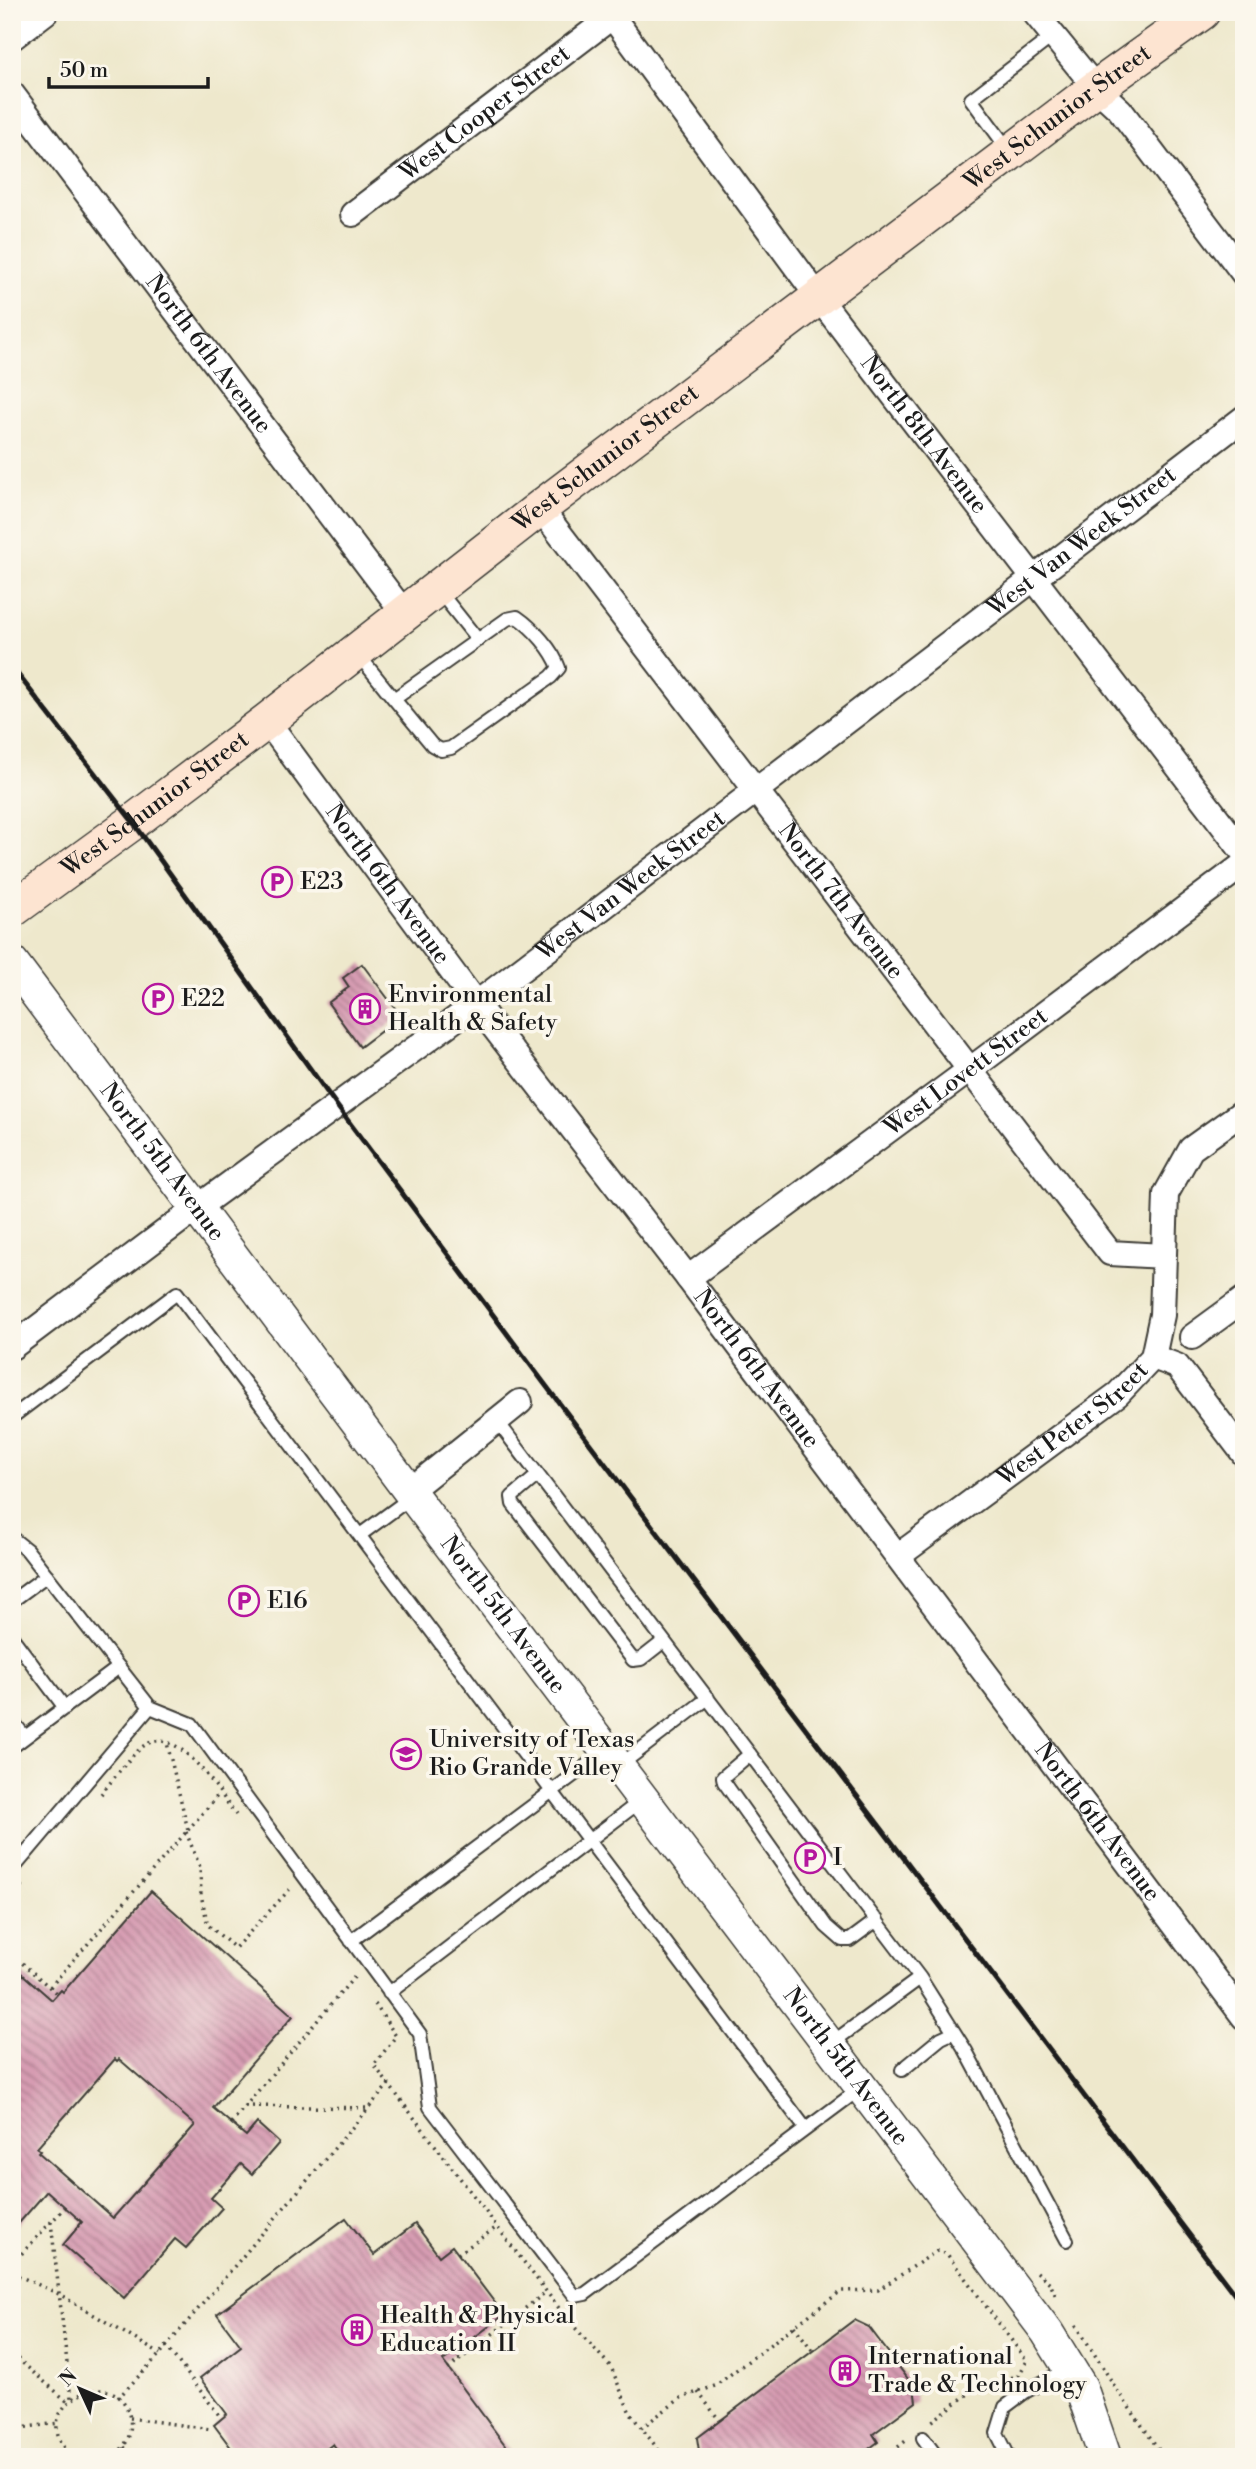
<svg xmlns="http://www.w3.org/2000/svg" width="1256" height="2469" font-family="'Libre Bodoni',serif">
<defs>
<pattern id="building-back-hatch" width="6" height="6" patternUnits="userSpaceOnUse" patternTransform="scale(1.75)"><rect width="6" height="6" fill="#d79cb2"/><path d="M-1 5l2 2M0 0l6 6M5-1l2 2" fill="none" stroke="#ae7e90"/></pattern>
</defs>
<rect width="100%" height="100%" fill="#fbf7ec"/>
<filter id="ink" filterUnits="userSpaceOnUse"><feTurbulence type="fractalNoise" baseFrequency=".0143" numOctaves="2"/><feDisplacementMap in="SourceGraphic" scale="14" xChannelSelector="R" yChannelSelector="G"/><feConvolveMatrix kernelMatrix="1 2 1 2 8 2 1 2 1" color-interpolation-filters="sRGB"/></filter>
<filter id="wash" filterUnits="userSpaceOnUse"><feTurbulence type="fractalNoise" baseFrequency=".00686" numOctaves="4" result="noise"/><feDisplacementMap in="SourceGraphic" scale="28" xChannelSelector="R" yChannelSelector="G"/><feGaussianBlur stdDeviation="1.57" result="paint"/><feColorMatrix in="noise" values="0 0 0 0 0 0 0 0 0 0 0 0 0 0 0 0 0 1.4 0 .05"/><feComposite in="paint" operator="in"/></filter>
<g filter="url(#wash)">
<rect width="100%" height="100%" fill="#eee8cc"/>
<g id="blocks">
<path fill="url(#building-back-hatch)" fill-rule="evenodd" d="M 362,964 L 401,1016 L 360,1047 L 328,1003 L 349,987 L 343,978 Z
M 151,1891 L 293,2016 L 213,2108 L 246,2136 L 257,2123 L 279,2143 L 252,2174 L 241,2164 L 211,2198 L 222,2208 L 186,2248 L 175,2239 L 124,2298 L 63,2245 L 82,2222 L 47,2191 L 12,2231 L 12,1965 L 52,2000 L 61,1990 L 63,1992 ZM 115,2059 L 117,2061 L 119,2059 L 195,2125 L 113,2218 L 38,2152 L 40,2150 L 37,2148 Z
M 346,2218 L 374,2255 L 415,2224 L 439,2256 L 452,2246 L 504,2315 L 443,2361 L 514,2457 L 342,2457 L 333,2444 L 316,2457 L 238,2457 L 214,2425 L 227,2414 L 200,2378 L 241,2346 L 217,2314 Z
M 854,2320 L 869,2327 L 914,2387 L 916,2402 L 873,2434 L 878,2442 L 858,2457 L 700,2457 L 697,2438 Z"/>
</g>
</g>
<g filter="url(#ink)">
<use href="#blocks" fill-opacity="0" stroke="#3c3b36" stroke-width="2"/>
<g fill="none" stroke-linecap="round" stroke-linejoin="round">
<g stroke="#3c3b36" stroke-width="16">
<path id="service" d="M 1010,152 L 971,99 L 1053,36
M 439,591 L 478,640
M 357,653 L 394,699 L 507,619 L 517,617 C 533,628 553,650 559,668 L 551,677 L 451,748 L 441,750 L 432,745 L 394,699
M 12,1417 L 177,1293 L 806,2129
M 497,1421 L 920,1978 L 829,2045
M 538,1475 L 512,1497 L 513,1504 L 633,1660 L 641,1659 L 664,1641
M 360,1535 L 413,1496
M 12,1538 L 27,1550 L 150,1707 L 192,1724 L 420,2034 L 430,2107 L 575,2296 L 585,2294 L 861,2088
M 12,1601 L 47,1575
M 12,1637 L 65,1708
M 12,1720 L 25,1737
M 12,1747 L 119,1667
M 750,1754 L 723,1777 L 724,1782 L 826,1926 L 842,1940 L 850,1940 L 877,1920
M 619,1766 L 708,1698
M 12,1870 L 150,1707
M 351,1941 L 606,1751
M 920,1978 L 966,2051 L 1067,2240
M 389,1993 L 642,1800
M 902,2070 L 941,2038 L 954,2032
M 923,2438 L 937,2457
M 1009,2457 L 997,2433 L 1005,2407 L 1025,2392 L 1069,2368"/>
</g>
<g stroke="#3c3b36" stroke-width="28">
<g id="minor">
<path id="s1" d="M 609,12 L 819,298 L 1244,853"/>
<path d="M 1034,12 L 1096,88 L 1120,110 L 1244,274"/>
<path d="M 12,38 L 46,12"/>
<path id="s2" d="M 12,94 L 404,613"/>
<path id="s3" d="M 353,214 L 618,12"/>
<path id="s4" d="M 540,508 L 1110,1253 L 1163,1256"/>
<path id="s5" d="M 267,721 L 476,1004 L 688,1278 L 1244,2017"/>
<path id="s6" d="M 688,1278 L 971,1069 L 1244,864"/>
<path d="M 1192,1337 L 1244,1299"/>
<path id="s7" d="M 12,1347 L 198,1207 L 476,1004 L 1244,418"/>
<path d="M 1153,1357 L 1177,1366 L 1244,1454"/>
<path d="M 409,1491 L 520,1402"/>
<path id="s8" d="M 898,1556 L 1118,1394 L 1153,1357 L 1162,1315 L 1166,1194 L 1191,1149 L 1244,1111"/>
</g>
</g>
<g stroke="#3c3b36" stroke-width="35">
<g id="tertiary">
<path id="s9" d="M 12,962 L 409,1491 L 1047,2332 L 1081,2387 L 1105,2457"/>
</g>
</g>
<g stroke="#3c3b36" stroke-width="38">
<g id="secondary">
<path id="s10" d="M 12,910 L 133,822 L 267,721 L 540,508 L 1096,88 L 1202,12"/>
</g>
</g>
<path stroke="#3c3b36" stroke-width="3.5" stroke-dasharray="2 5" stroke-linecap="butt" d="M 101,1794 C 113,1780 125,1762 140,1749 C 175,1716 219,1793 236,1815
M 188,1830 L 219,1794
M 186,1832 L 200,1867 L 201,1895 L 208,1925 L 235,1948 L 291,1888
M 12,1897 L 22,1885
M 12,1954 L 57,1994
M 50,1987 L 188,1830 L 167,1743
M 375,2004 L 396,2036 L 374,2065 L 568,2320 L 611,2367 L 630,2413 L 664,2457
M 245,2106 L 369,2108
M 231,2123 L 355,1976
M 66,2207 L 51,2222 L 71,2398
M 458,2254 L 497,2227
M 12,2264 L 51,2222
M 1037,2272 L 1050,2283 L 1057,2299
M 12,2273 L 59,2294 L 160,2354
M 1076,2325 L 1119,2393 L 1164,2457
M 794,2326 L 813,2351
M 166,2346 L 219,2415
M 12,2354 L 68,2402
M 448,2369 L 546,2292
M 698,2392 L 720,2421
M 118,2398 L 160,2354 L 389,2084
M 130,2418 L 210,2429
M 641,2428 L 681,2398 L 715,2386 L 841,2291 L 878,2290 L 937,2251 L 947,2254 L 1027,2361 L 1019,2375 L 980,2388 L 965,2396 L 930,2423
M 12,2429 L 59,2423
M 124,2447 L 136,2457
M 898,2447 L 907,2440
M 75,2457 C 16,2412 119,2354 130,2419 C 133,2434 125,2448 113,2457
M 220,2457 L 221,2445"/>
<use href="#service" stroke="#fff" stroke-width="12"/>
<use href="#minor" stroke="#fff" stroke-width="24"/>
<use href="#tertiary" stroke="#fff" stroke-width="32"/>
<use href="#secondary" stroke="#fde4d1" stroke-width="35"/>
<path stroke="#1c1c1c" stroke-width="5" d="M 12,667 L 133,822 L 337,1106 L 544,1383 L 1244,2307"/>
</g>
</g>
<defs>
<g id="parking-ring" transform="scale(1.575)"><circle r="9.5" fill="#fbf7ec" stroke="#b5179e" stroke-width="1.5"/><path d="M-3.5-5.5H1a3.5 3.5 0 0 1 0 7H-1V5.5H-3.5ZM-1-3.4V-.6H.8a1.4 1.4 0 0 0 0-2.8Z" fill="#b5179e"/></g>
<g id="building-ring" transform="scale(1.575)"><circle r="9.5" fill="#fbf7ec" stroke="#b5179e" stroke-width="1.5"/><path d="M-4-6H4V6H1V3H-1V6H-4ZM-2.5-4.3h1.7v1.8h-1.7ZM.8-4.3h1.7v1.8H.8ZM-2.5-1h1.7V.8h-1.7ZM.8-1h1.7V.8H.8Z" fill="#b5179e"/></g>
<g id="university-ring" transform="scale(1.575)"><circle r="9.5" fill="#fbf7ec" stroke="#b5179e" stroke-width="1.5"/><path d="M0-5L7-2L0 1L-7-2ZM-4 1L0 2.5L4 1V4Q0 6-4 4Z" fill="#b5179e"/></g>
</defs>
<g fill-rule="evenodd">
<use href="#parking-ring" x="277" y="882"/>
<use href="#parking-ring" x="158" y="999"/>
<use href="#building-ring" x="365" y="1009"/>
<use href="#parking-ring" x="244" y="1601"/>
<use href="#university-ring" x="406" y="1754"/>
<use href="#parking-ring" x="810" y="1858"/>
<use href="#building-ring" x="357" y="2330"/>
<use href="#building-ring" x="845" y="2371"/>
</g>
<g text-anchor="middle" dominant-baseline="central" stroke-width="7" stroke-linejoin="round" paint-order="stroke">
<g font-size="24" fill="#1c1c1c" stroke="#fbf7ec">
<text stroke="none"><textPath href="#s3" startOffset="166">West Cooper Street</textPath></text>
<text stroke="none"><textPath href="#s10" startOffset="1312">West Schunior Street</textPath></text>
<text stroke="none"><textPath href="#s2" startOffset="326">North 6th Avenue</textPath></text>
<text stroke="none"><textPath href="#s1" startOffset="527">North 8th Avenue</textPath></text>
<text stroke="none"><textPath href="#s10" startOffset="746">West Schunior Street</textPath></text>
<text stroke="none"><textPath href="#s7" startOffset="1339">West Van Week Street</textPath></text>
<text stroke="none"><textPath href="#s10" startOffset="178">West Schunior Street</textPath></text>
<text stroke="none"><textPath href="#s5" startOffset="203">North 6th Avenue</textPath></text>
<text stroke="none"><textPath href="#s7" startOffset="772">West Van Week Street</textPath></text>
<text stroke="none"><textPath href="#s4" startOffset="495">North 7th Avenue</textPath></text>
<text stroke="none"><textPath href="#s6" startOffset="346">West Lovett Street</textPath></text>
<text stroke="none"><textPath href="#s9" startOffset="250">North 5th Avenue</textPath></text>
<text stroke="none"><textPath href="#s5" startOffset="812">North 6th Avenue</textPath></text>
<text stroke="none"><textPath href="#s8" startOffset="219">West Peter Street</textPath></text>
<text stroke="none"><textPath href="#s9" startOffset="817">North 5th Avenue</textPath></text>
<text stroke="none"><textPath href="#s5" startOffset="1379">North 6th Avenue</textPath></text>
<text stroke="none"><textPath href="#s9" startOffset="1384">North 5th Avenue</textPath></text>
</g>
<g font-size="24" fill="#1c1c1c" stroke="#fbf7ec" text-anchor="start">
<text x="300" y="882">E23</text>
<text x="388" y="995">Environmental<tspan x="388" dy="28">Health &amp; Safety</tspan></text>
<text x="181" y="999">E22</text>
<text x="267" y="1601">E16</text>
<text x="429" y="1740">University of Texas<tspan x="429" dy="28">Rio Grande Valley</tspan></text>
<text x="833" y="1858">I</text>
<text x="380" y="2316">Health &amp; Physical<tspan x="380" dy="28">Education II</tspan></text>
<text x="868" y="2357">International<tspan x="868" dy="28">Trade &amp; Technology</tspan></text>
</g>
</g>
<rect width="1256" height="2469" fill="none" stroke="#fbf7ec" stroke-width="42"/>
<g transform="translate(80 2389) rotate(314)" stroke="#fbf7ec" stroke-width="5" paint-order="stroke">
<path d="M0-5L12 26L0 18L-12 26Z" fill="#1c1c1c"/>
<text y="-10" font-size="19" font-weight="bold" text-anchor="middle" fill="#1c1c1c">N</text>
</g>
<path d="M49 77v10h159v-10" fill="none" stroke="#1c1c1c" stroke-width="3.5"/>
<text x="60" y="77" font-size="21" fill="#1c1c1c" stroke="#fbf7ec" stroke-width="5" paint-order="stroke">50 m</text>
</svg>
